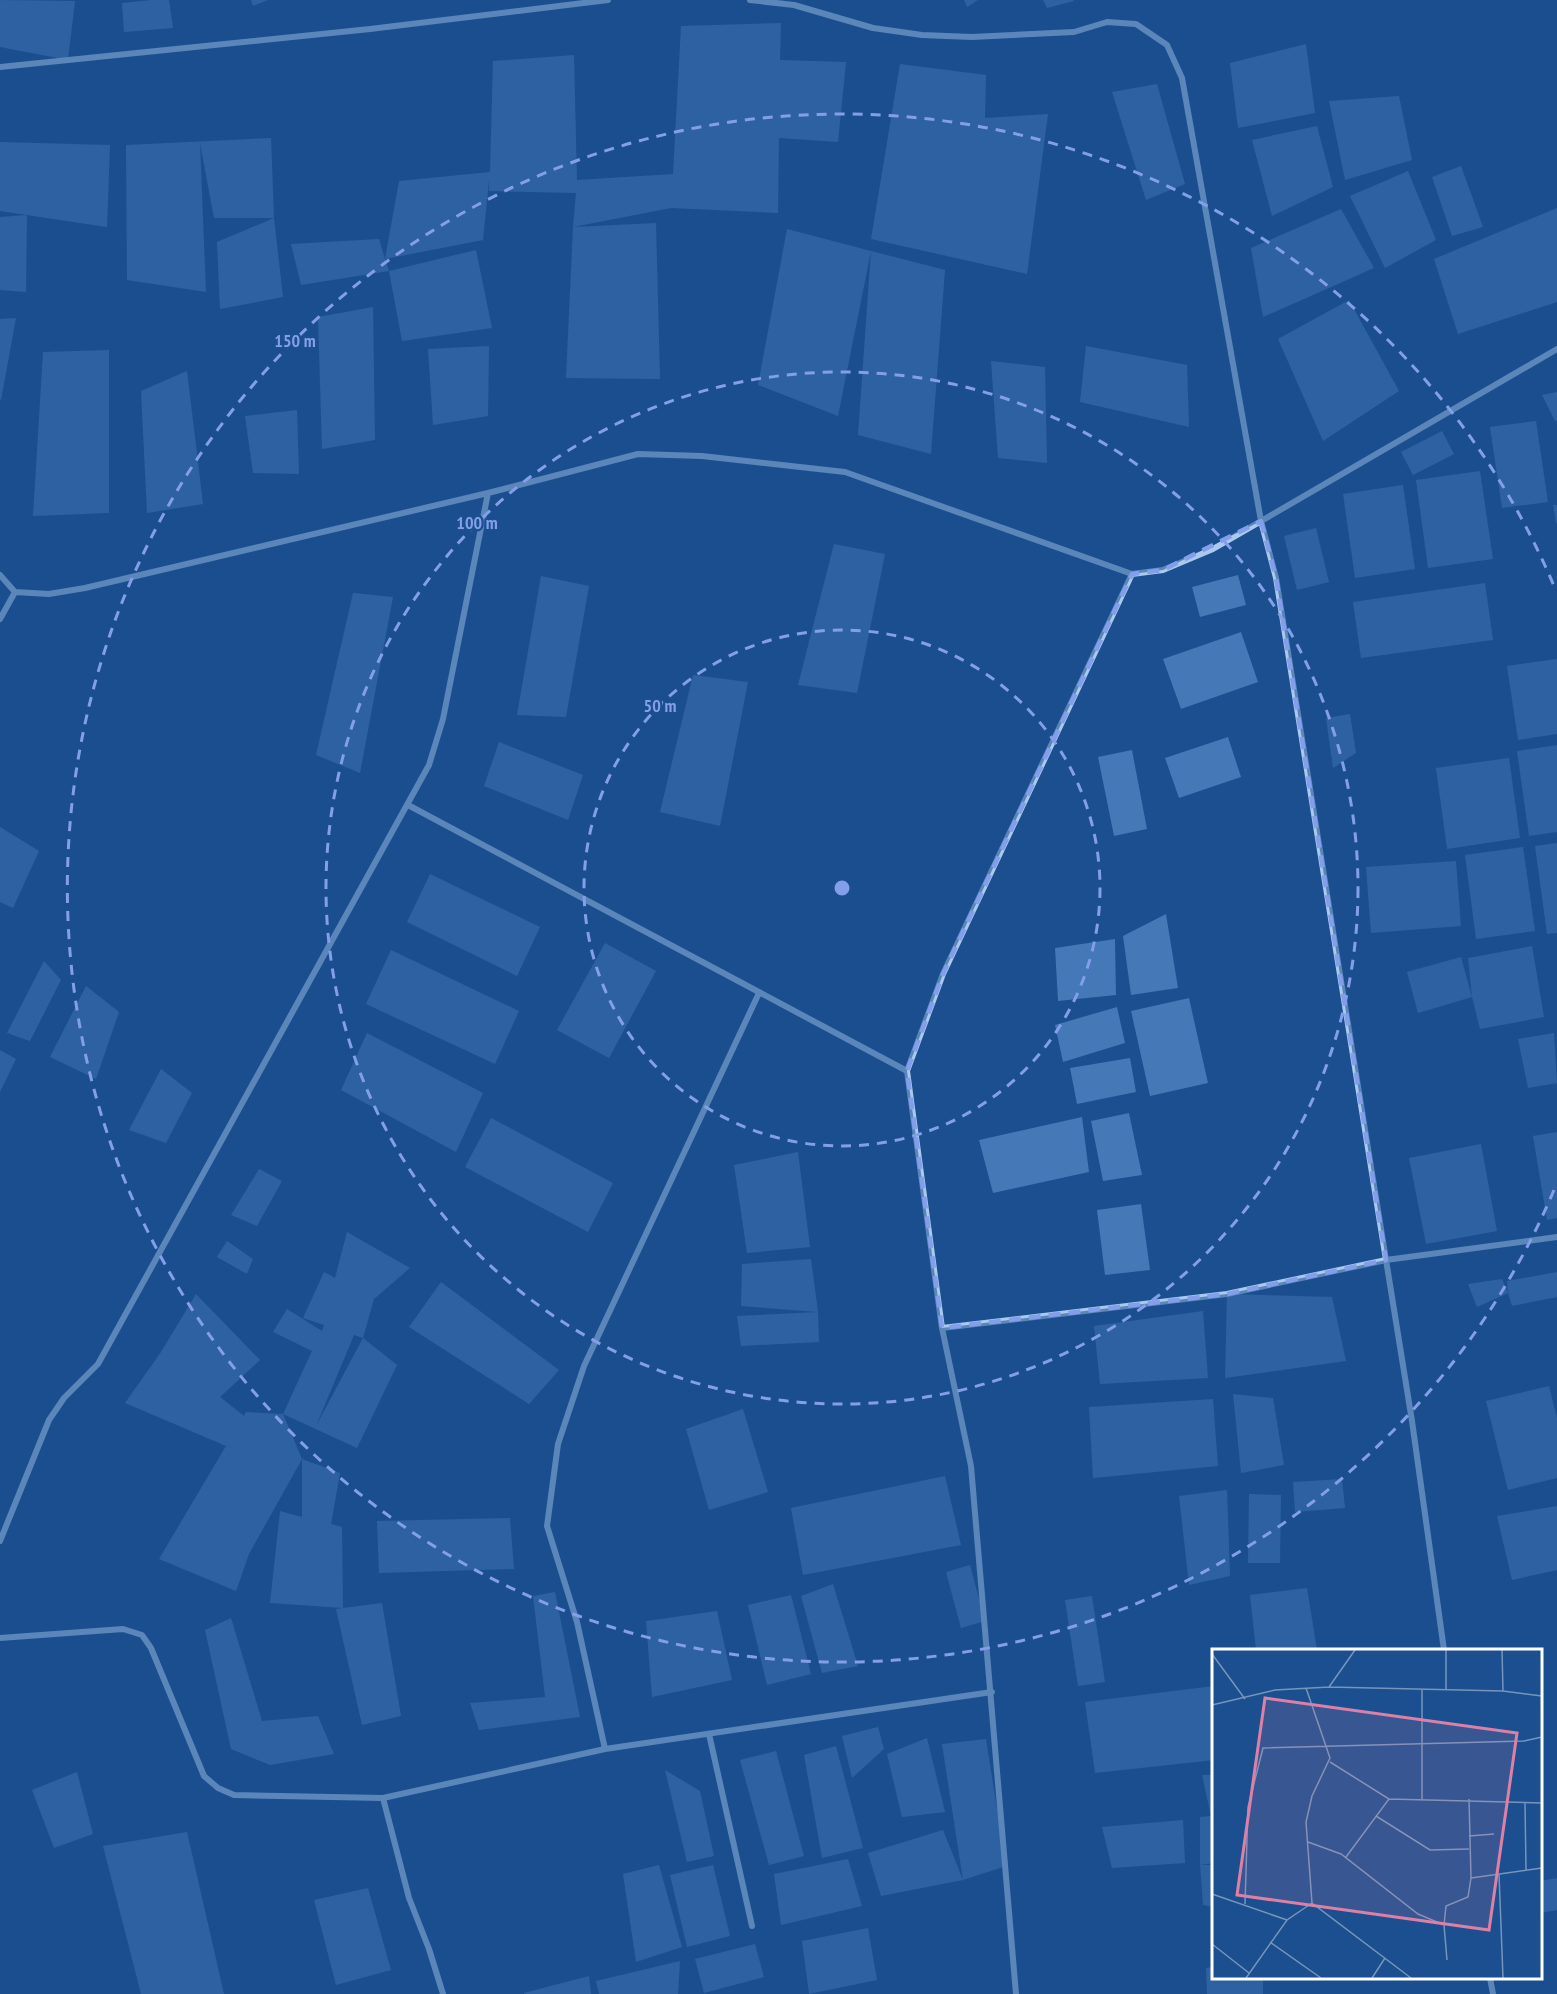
<svg xmlns="http://www.w3.org/2000/svg" width="1557" height="1994" font-family="'PT Sans Narrow',sans-serif">
<rect width="100%" height="100%" fill="#1b4f8f"/>
<path fill="#4478b7" d="M 0,0 L 75,1 L 68,60 L 0,47 Z
M 151,0 L 169,0 L 173,28 L 124,32 L 122,3 Z
M 251,0 L 268,0 L 253,6 Z
M 964,0 L 978,0 L 967,7 Z
M 1043,0 L 1073,0 L 1074,1 L 1047,8 Z
M 781,23 L 780,60 L 846,62 L 838,142 L 779,138 L 778,213 L 671,208 L 573,227 L 656,223 L 660,379 L 566,378 L 573,227 L 576,193 L 489,191 L 489,180 L 483,240 L 385,259 L 389,271 L 476,250 L 492,328 L 402,341 L 389,271 L 301,285 L 291,244 L 379,239 L 385,259 L 399,181 L 490,172 L 493,61 L 574,55 L 577,180 L 673,174 L 681,26 Z
M 1306,44 L 1315,113 L 1238,128 L 1230,63 Z
M 900,64 L 986,75 L 985,118 L 1048,114 L 1027,274 L 871,239 Z
M 1157,84 L 1185,184 L 1146,200 L 1112,92 Z
M 1399,96 L 1412,160 L 1345,180 L 1329,101 Z
M 1317,126 L 1333,187 L 1272,216 L 1252,140 Z
M 271,138 L 274,218 L 283,297 L 220,309 L 217,242 L 274,218 L 214,218 L 200,143 L 206,292 L 127,280 L 126,145 Z
M 0,142 L 110,145 L 107,227 L 0,211 Z
M 1461,166 L 1483,227 L 1452,236 L 1432,177 Z
M 1408,171 L 1436,240 L 1385,268 L 1350,196 Z
M 1557,208 L 1557,302 L 1458,334 L 1434,259 Z
M 1341,209 L 1374,268 L 1263,317 L 1251,248 Z
M 27,215 L 26,292 L 0,290 L 0,217 Z
M 787,229 L 871,251 L 838,416 L 758,385 Z
M 871,251 L 945,270 L 931,454 L 858,435 Z
M 1349,300 L 1399,391 L 1323,441 L 1278,339 Z
M 373,307 L 375,440 L 322,449 L 318,317 Z
M 16,318 L 1,400 L 0,399 L 0,319 Z
M 489,346 L 488,416 L 433,425 L 428,349 Z
M 1086,346 L 1187,365 L 1189,427 L 1080,402 Z
M 109,350 L 109,513 L 33,516 L 43,352 Z
M 991,361 L 1045,367 L 1047,463 L 998,458 Z
M 187,371 L 203,504 L 147,513 L 141,391 Z
M 1557,392 L 1557,421 L 1555,421 L 1542,395 Z
M 297,410 L 299,474 L 253,473 L 245,416 Z
M 1536,421 L 1548,502 L 1502,508 L 1490,427 Z
M 1442,431 L 1454,454 L 1413,475 L 1401,452 Z
M 1480,471 L 1493,559 L 1428,568 L 1416,480 Z
M 1403,485 L 1415,569 L 1355,578 L 1343,494 Z
M 1553,505 L 1557,505 L 1557,523 L 1556,523 Z
M 1316,528 L 1329,582 L 1297,590 L 1284,536 Z
M 834,544 L 885,554 L 857,693 L 798,685 Z
M 1238,575 L 1246,605 L 1200,617 L 1192,587 Z
M 541,576 L 589,586 L 566,717 L 517,715 Z
M 1485,583 L 1493,640 L 1361,658 L 1353,602 Z
M 353,593 L 393,597 L 360,773 L 316,755 Z
M 1241,632 L 1258,682 L 1181,709 L 1163,659 Z
M 1557,659 L 1557,734 L 1518,740 L 1507,666 Z
M 693,675 L 748,682 L 720,826 L 660,812 Z
M 1350,714 L 1356,753 L 1333,768 L 1326,718 Z
M 1228,737 L 1241,777 L 1179,798 L 1165,758 Z
M 499,742 L 583,775 L 568,820 L 484,786 Z
M 1557,745 L 1557,832 L 1529,836 L 1517,751 Z
M 1132,750 L 1147,829 L 1114,836 L 1098,757 Z
M 1509,758 L 1520,838 L 1447,849 L 1436,768 Z
M 0,827 L 39,851 L 13,908 L 0,902 Z
M 1557,843 L 1557,933 L 1547,934 L 1535,846 Z
M 1523,847 L 1535,931 L 1476,939 L 1465,855 Z
M 1456,861 L 1461,926 L 1371,933 L 1366,867 Z
M 430,874 L 540,927 L 517,976 L 407,922 Z
M 1166,914 L 1178,988 L 1131,995 L 1123,936 Z
M 1115,939 L 1116,995 L 1058,1001 L 1055,948 Z
M 605,943 L 656,971 L 609,1058 L 557,1030 Z
M 1532,946 L 1544,1017 L 1480,1029 L 1472,997 L 1418,1013 L 1407,972 L 1461,957 L 1472,997 L 1468,958 Z
M 391,950 L 519,1011 L 495,1064 L 366,1004 Z
M 44,961 L 61,980 L 30,1041 L 7,1033 Z
M 86,986 L 119,1012 L 96,1079 L 50,1057 Z
M 1189,998 L 1208,1083 L 1150,1096 L 1131,1011 Z
M 1117,1007 L 1125,1043 L 1063,1062 L 1055,1025 Z
M 367,1033 L 483,1093 L 456,1152 L 341,1090 Z
M 1554,1033 L 1557,1083 L 1528,1088 L 1518,1039 Z
M 0,1050 L 16,1059 L 0,1092 Z
M 1130,1058 L 1136,1092 L 1077,1104 L 1070,1068 Z
M 161,1069 L 192,1093 L 166,1143 L 129,1130 Z
M 1129,1113 L 1142,1175 L 1103,1181 L 1091,1121 Z
M 1082,1117 L 1089,1172 L 993,1193 L 979,1140 Z
M 491,1118 L 613,1183 L 588,1232 L 465,1167 Z
M 1557,1132 L 1557,1218 L 1547,1220 L 1533,1136 Z
M 1481,1144 L 1497,1231 L 1426,1244 L 1409,1158 Z
M 798,1152 L 810,1247 L 747,1253 L 734,1165 Z
M 259,1169 L 282,1181 L 257,1226 L 231,1215 Z
M 1141,1204 L 1150,1270 L 1105,1275 L 1097,1210 Z
M 347,1232 L 410,1268 L 374,1299 L 363,1338 L 354,1335 L 316,1426 L 363,1338 L 397,1365 L 357,1448 L 283,1414 L 312,1351 L 273,1332 L 287,1309 L 322,1331 L 324,1325 L 303,1318 L 324,1272 L 335,1278 Z
M 227,1241 L 253,1259 L 247,1274 L 217,1257 Z
M 811,1259 L 818,1312 L 741,1306 L 742,1264 Z
M 1557,1272 L 1557,1297 L 1512,1306 L 1508,1293 L 1477,1307 L 1468,1284 L 1502,1279 L 1508,1293 L 1507,1281 Z
M 441,1282 L 559,1370 L 529,1404 L 409,1327 Z
M 196,1294 L 260,1360 L 220,1397 L 244,1416 L 246,1412 L 283,1414 L 302,1459 L 340,1473 L 331,1524 L 342,1527 L 343,1608 L 382,1603 L 401,1716 L 362,1725 L 336,1609 L 343,1608 L 270,1603 L 280,1511 L 302,1517 L 302,1459 L 249,1554 L 236,1591 L 159,1559 L 226,1446 L 125,1403 L 161,1352 Z
M 1227,1294 L 1332,1297 L 1346,1361 L 1225,1378 Z
M 1203,1311 L 1208,1378 L 1100,1384 L 1094,1326 Z
M 818,1312 L 819,1342 L 741,1346 L 737,1316 Z
M 1549,1386 L 1557,1418 L 1557,1478 L 1508,1490 L 1486,1401 Z
M 1233,1394 L 1273,1398 L 1284,1465 L 1241,1473 Z
M 1213,1399 L 1218,1466 L 1093,1478 L 1089,1407 Z
M 743,1409 L 768,1492 L 709,1510 L 686,1429 Z
M 945,1476 L 961,1545 L 803,1575 L 791,1508 Z
M 1342,1479 L 1345,1508 L 1295,1512 L 1293,1482 Z
M 1227,1490 L 1230,1576 L 1189,1585 L 1179,1496 Z
M 1249,1494 L 1281,1495 L 1280,1563 L 1248,1563 Z
M 1557,1506 L 1557,1570 L 1512,1580 L 1497,1516 Z
M 510,1518 L 514,1569 L 379,1573 L 377,1521 Z
M 970,1565 L 985,1621 L 961,1628 L 946,1572 Z
M 833,1584 L 858,1666 L 822,1673 L 801,1596 Z
M 1307,1588 L 1317,1650 L 1256,1650 L 1250,1595 Z
M 555,1592 L 580,1717 L 479,1730 L 470,1703 L 545,1697 L 533,1596 Z
M 791,1595 L 811,1674 L 767,1685 L 748,1605 Z
M 1092,1596 L 1105,1682 L 1078,1686 L 1065,1600 Z
M 717,1611 L 732,1680 L 652,1697 L 646,1621 Z
M 231,1618 L 262,1721 L 318,1716 L 334,1754 L 270,1765 L 231,1749 L 205,1630 Z
M 1214,1686 L 1214,1760 L 1095,1773 L 1085,1702 Z
M 878,1727 L 884,1749 L 852,1778 L 842,1736 Z
M 927,1738 L 945,1812 L 902,1817 L 887,1754 Z
M 986,1739 L 1006,1866 L 963,1880 L 881,1896 L 868,1853 L 943,1830 L 963,1880 L 942,1744 Z
M 836,1746 L 863,1848 L 822,1858 L 804,1755 Z
M 776,1751 L 804,1856 L 769,1865 L 740,1760 Z
M 665,1770 L 700,1791 L 714,1856 L 687,1862 Z
M 77,1772 L 93,1834 L 54,1848 L 32,1790 Z
M 1202,1775 L 1214,1775 L 1214,1863 L 1200,1865 L 1200,1817 L 1211,1816 Z
M 1183,1820 L 1185,1863 L 1112,1868 L 1102,1827 Z
M 187,1832 L 224,1994 L 141,1994 L 103,1846 Z
M 848,1859 L 862,1906 L 781,1925 L 774,1874 Z
M 659,1865 L 682,1947 L 636,1962 L 623,1874 Z
M 713,1865 L 730,1936 L 687,1947 L 670,1875 Z
M 1200,1865 L 1214,1865 L 1214,1907 L 1203,1905 Z
M 1557,1878 L 1557,1910 L 1541,1913 L 1540,1881 Z
M 368,1888 L 391,1970 L 336,1985 L 314,1900 Z
M 868,1928 L 877,1980 L 809,1994 L 802,1941 Z
M 755,1944 L 764,1977 L 704,1993 L 695,1959 Z
M 680,1961 L 678,1994 L 599,1994 L 596,1981 Z
M 1214,1967 L 1214,1978 L 1263,1978 L 1263,1994 L 1207,1994 L 1206,1968 Z
M 589,1976 L 591,1994 L 524,1994 L 524,1993 Z"/>
<g fill="none" stroke-linecap="round" stroke-linejoin="round">
<path stroke="#a9c9ee" stroke-width="6" d="M 750,0 L 794,5 L 873,28 L 922,35 L 972,37 L 1074,32 L 1107,22 L 1136,24 L 1167,45 L 1182,78 L 1261,521 L 1276,578 L 1412,1421 L 1444,1650
M 0,67 L 370,29 L 608,0
M 0,575 L 15,592
M 0,619 L 15,592 L 49,594 L 85,588 L 488,493 L 638,454 L 702,456 L 845,472 L 1132,574 L 1163,570 L 1213,549 L 1557,349
M 408,805 L 907,1071 L 943,974 L 1132,574
M 907,1071 L 942,1328 L 971,1466 L 1016,1994
M 942,1328 L 1227,1294 L 1386,1260 L 1557,1237
M 0,1541 L 49,1420 L 64,1398 L 98,1364 L 429,765 L 443,719 L 488,493
M 0,1638 L 123,1629 L 142,1635 L 151,1648 L 204,1776 L 218,1788 L 234,1795 L 383,1798 L 605,1749 L 992,1692
M 709,1734 L 752,1926
M 605,1749 L 577,1622 L 547,1526 L 558,1444 L 584,1366 L 759,993
M 383,1798 L 409,1898 L 429,1949 L 443,1994
M 1490,1978 L 1493,1994"/>
</g>
<path d="M0 0H1557V1994H0ZM 1261,521 L 1276,578 L 1386,1260 L 1227,1294 L 942,1328 L 907,1071 L 943,974 L 1132,574 L 1163,570 Z" fill="#1b4f8f" fill-opacity=".55" fill-rule="evenodd"/>
<path fill="none" stroke="#839eea" stroke-width="4.5" stroke-dasharray="12 8" stroke-linejoin="round" d="M 1261,521 L 1276,578 L 1386,1260 L 1227,1294 L 942,1328 L 907,1071 L 943,974 L 1132,574 L 1163,570 Z"/>
<g fill="none" stroke="#839eea" stroke-width="3" stroke-dasharray="10 8">
<circle cx="842" cy="888" r="258"/>
<circle cx="842" cy="888" r="516"/>
<path d="M1554 1190A774 774 0 1 1 1554 586"/>
</g>
<g transform="translate(1212 1649)">
<rect width="330" height="330" fill="#1b4f8f"/>
<path fill="none" stroke="#7695bc" stroke-width="1.5" d="M 290,1 L 291,42M 0,5 L 33,50M 117,38 L 143,1M 94,39 L 118,109 L 100,147 L 94,173 L 100,254 L 199,329M 210,40 L 210,150M 234,40 L 234,1M 0,56 L 63,41 L 117,38 L 291,42 L 330,47M 118,113 L 177,150 L 134,208M 177,150 L 330,154M 313,154 L 314,221M 164,167 L 218,201 L 257,200M 257,187 L 282,185M 96,193 L 129,205 L 206,265 L 232,276 L 234,257 L 256,248 L 259,229 L 257,150M 287,225 L 291,329M 259,229 L 330,219M 0,245 L 75,271M 33,255 L 36,158 L 51,99 L 312,92 L 330,88M 232,276 L 235,311M 58,293 L 109,329M 0,295 L 37,324M 34,329 L 75,271 L 100,254M 160,329 L 173,309"/>
<path fill="#dd80a5" fill-opacity="0.15" stroke="#dd80a5" stroke-width="3" d="M 53,49 L 305,84 L 277,281 L 25,246 Z"/>
<rect width="330" height="330" fill="none" stroke="#fff" stroke-width="3"/>
</g>
<circle cx="842" cy="888" r="9" fill="#839eea" stroke="#1b4f8f" stroke-width="3"/>
<g font-size="18" text-anchor="middle" font-weight="bold" fill="#839eea" stroke="#1b4f8f" stroke-width="4.5" stroke-linejoin="round" paint-order="stroke">
<text x="295" y="347">150 m</text>
<text x="477" y="529">100 m</text>
<text x="660" y="712">50 m</text>
</g>
</svg>
